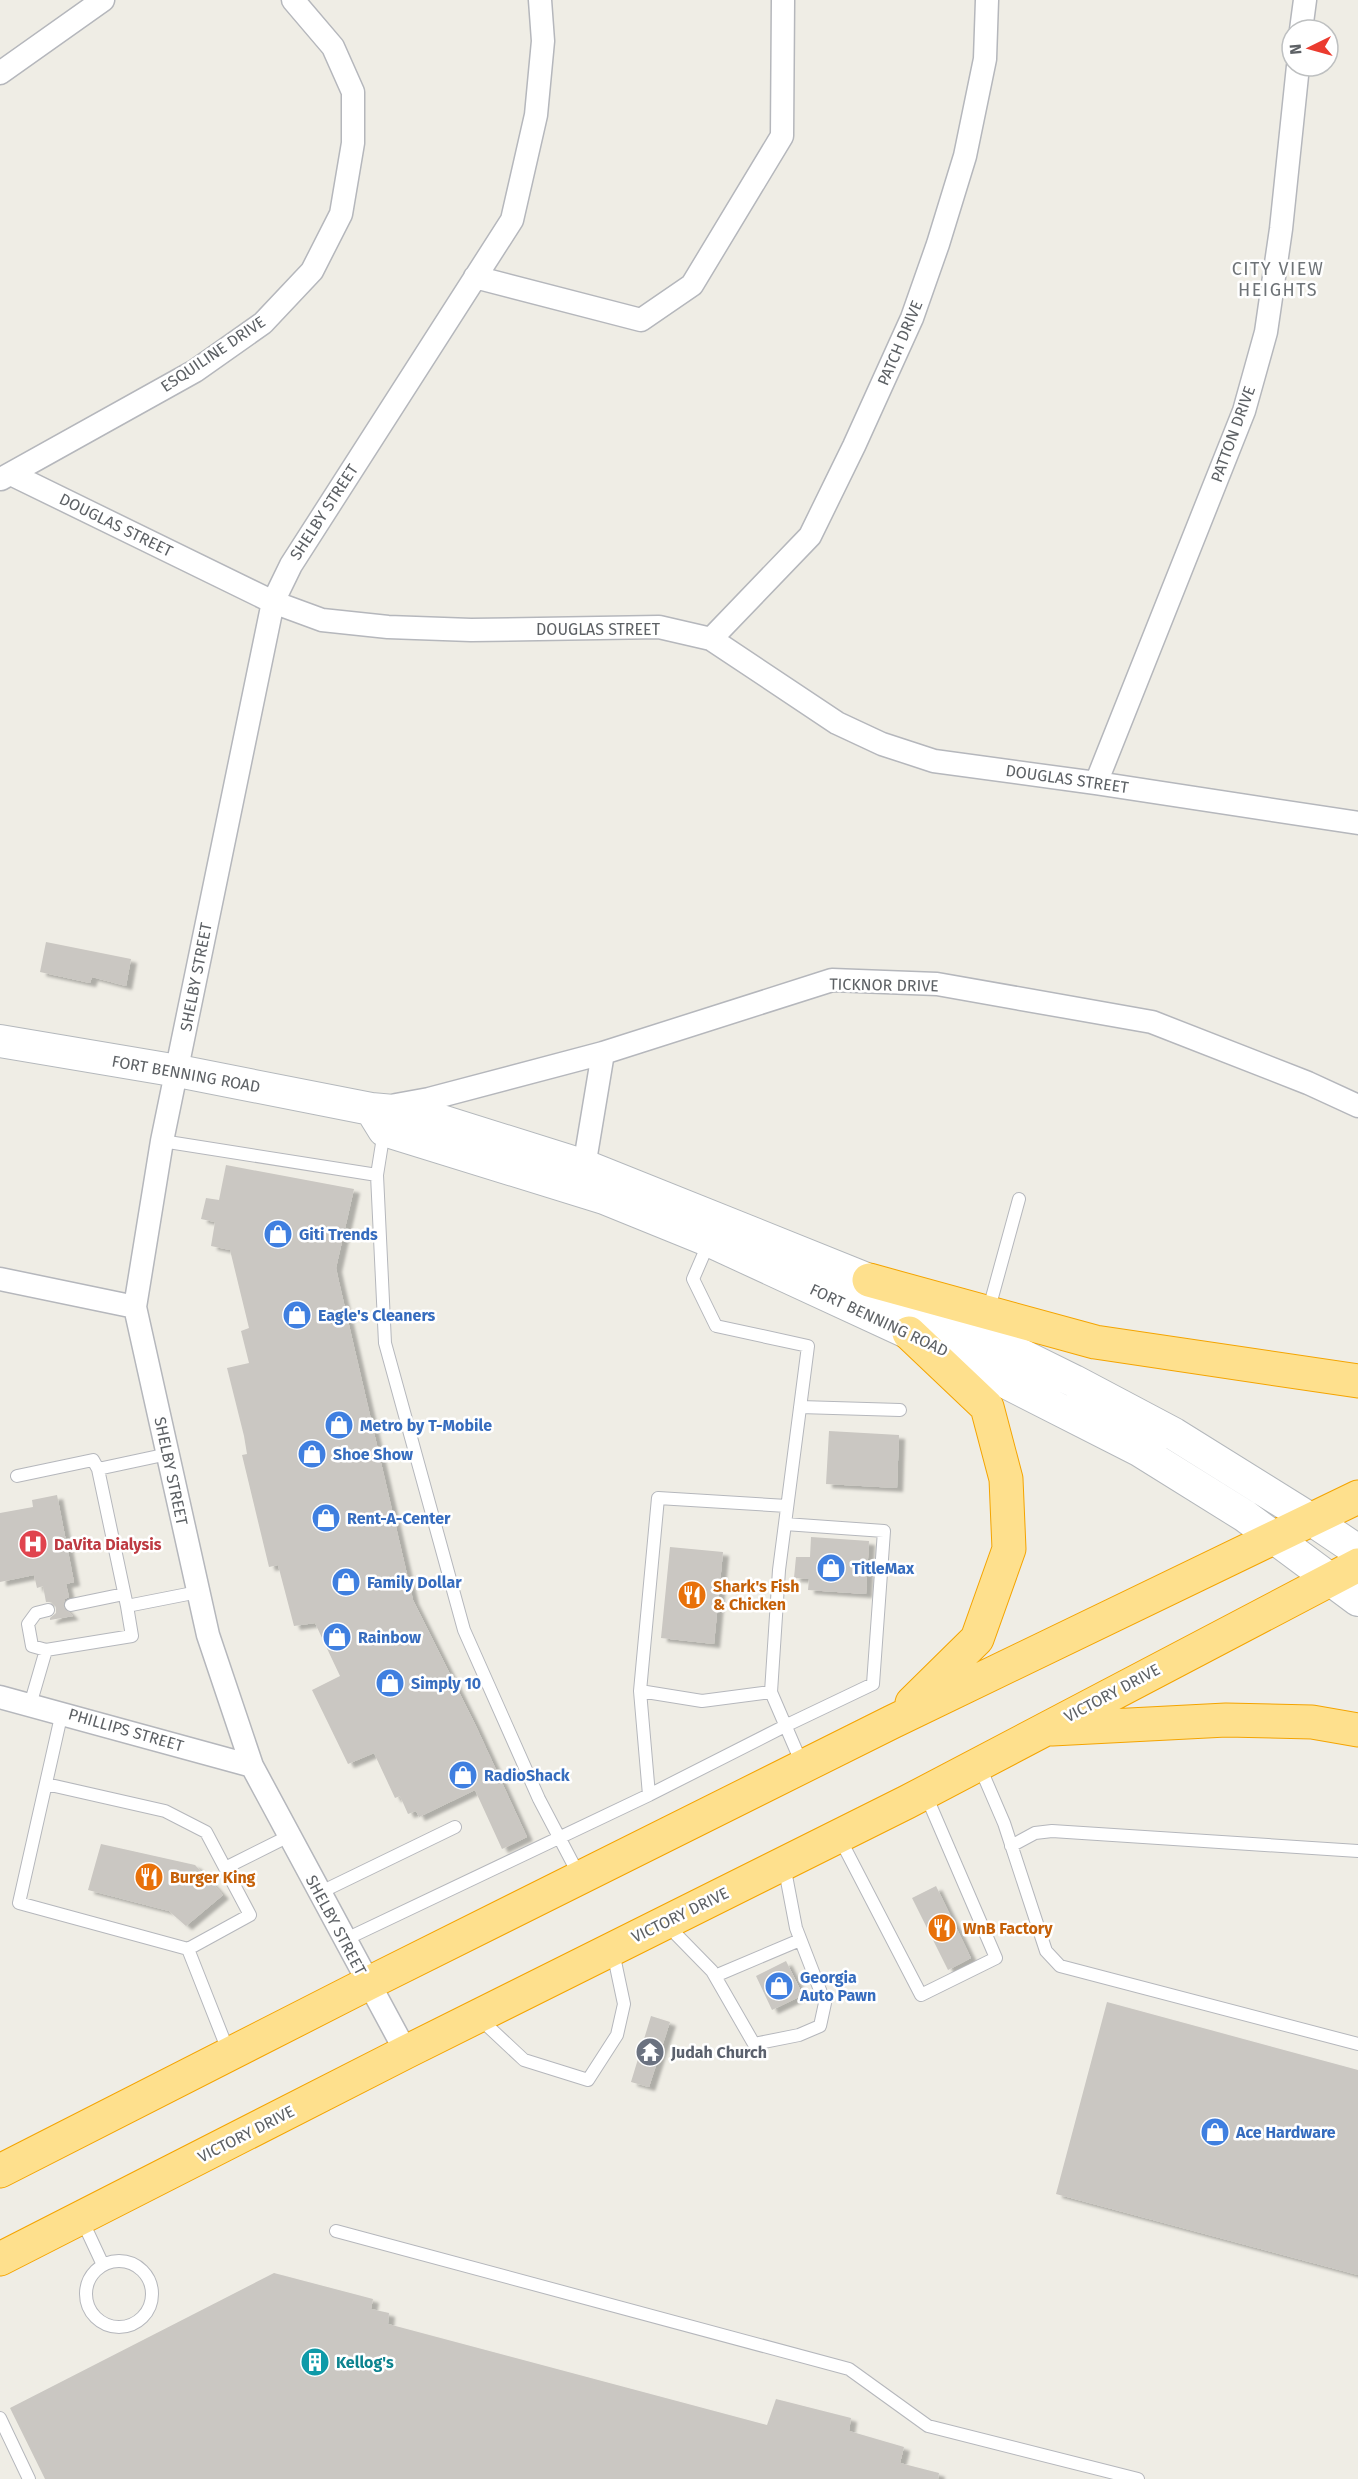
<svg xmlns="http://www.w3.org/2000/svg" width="1358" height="2479" font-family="'Fira Sans',sans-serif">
<defs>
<filter id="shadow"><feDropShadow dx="6" dy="4" stdDeviation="1.5" flood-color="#0004"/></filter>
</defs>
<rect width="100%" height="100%" fill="#efede5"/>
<path fill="#cac7c2" filter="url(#shadow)" d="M 46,942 L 131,959 L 126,986 L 92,977 L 90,983 L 40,972 Z
M 226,1165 L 354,1189 L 336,1268 L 339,1282 L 413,1600 L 475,1724 L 527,1837 L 502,1849 L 475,1790 L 419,1817 L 416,1811 L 408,1814 L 400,1796 L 395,1798 L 374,1753 L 348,1764 L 312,1690 L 340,1676 L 315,1623 L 294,1626 L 278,1565 L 269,1567 L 242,1455 L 247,1454 L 244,1436 L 227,1368 L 249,1363 L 241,1331 L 249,1328 L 230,1250 L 211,1246 L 215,1222 L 201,1219 L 206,1198 L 219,1200 Z
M 829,1431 L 899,1435 L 897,1488 L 826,1484 Z
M 57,1495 L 74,1582 L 66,1584 L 69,1597 L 65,1599 L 63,1606 L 73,1616 L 50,1620 L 50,1618 L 56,1613 L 56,1607 L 51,1602 L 46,1602 L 43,1586 L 37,1588 L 34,1575 L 0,1582 L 0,1513 L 33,1507 L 32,1500 Z
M 811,1537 L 869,1541 L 866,1594 L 808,1590 L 809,1579 L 794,1578 L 796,1557 L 810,1557 Z
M 670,1547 L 723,1552 L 714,1644 L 661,1638 Z
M 101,1844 L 195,1865 L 223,1895 L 186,1926 L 169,1911 L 88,1890 Z
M 936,1886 L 971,1958 L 948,1970 L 912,1898 Z
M 786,1961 L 803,1995 L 772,2010 L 756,1976 Z
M 1107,2002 L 1358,2070 L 1358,2275 L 1056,2194 Z
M 651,2016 L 670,2022 L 649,2087 L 631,2082 Z
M 274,2273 L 373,2299 L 371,2309 L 389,2313 L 388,2324 L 767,2425 L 776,2399 L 851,2418 L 849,2431 L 904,2447 L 900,2463 L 939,2473 L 938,2479 L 45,2479 L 10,2408 Z"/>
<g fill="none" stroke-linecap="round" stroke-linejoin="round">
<g stroke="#b5b7bc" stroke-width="14">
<path id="lane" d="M 384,1131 L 377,1175 L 385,1343 L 464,1630 L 539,1799 L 580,1877
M 162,1141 L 377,1175
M 709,1242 L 693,1279 L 716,1326 L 808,1346 L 779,1570 L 771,1692 L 802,1764
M 988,1312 L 1019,1199
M 800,1407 L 900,1410
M 168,1454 L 98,1469 L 127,1606 L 198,1592
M 17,1476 L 93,1460 L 98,1469
M 71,1605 L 124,1594
M 46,1650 L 32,1646 L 28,1624 L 36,1613 L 48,1610
M 640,1691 L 649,1795 L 785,1726 L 873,1684 L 884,1531 L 785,1524
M 771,1692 L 702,1701 L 640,1691 L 658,1498 L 787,1506
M 30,1705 L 46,1650 L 132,1636 L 127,1606
M 62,1712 L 19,1903 L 188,1949 L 229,2053
M 979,1765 L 1004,1823 L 1046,1951 L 1060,1966 L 1358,2044
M 46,1784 L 165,1811 L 206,1832 L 250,1915 L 188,1949
M 839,1837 L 921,1995 L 996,1958 L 925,1793
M 1011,1846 L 1035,1833 L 1052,1831 L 1358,1851
M 225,1868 L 289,1836
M 319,1893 L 455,1827
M 666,1924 L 712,1971 L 754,2044 L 799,2035 L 820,2026 L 825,2003 L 796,1928 L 784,1865
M 344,1940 L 649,1795
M 715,1976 L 800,1940
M 478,2017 L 524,2060 L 588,2080 L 617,2035 L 624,2004 L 613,1952
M 82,2220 L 103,2265
M 336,2231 L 849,2369 L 928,2426 L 1138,2479
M86 2294a33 33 0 1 1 66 0a33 33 0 1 1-66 0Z
M 0,2418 L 29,2479"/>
</g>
<g stroke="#b5b7bc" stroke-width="25">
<path id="street" d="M 1301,30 L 1305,0
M 0,73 L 103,0
M 475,277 L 641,320 L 692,285 L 782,136 L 783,0
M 13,475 L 273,602 L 322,620 L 388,627 L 471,630 L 659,627 L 711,639 L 837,723 L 882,744 L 934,761 L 1096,783 L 1358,823
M 1,479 L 195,371 L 263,323 L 312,271 L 341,214 L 353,143 L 353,92 L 333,47 L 293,0
M 711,639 L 810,536 L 854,446 L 912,318 L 938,244 L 965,156 L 985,59 L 987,0
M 1096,783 L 1244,411 L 1266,332 L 1281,229 L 1298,66
M 396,1105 L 429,1099 L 603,1053 L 832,980 L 937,984 L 1152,1022 L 1308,1083 L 1358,1106
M 582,1179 L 603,1053
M 0,1279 L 135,1307
M 0,1697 L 252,1766
M 406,2052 L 252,1766 L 208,1635 L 135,1307 L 162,1141 L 273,602 L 291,565 L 512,220 L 536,115 L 543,41 L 540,0"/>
</g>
<g stroke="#b4b8bc" stroke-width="34">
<path id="secondary" d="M 0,1041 L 178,1071 L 371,1109 L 416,1113 L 585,1166 L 869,1280 L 1074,1381 L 1174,1434 L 1312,1520 L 1358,1551
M 371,1109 L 384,1130 L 604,1198 L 710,1241 L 909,1333 L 1139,1450 L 1245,1516 L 1358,1600"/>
</g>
<g stroke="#f4a400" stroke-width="35">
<path id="highway" d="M 869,1280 L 1095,1342 L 1358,1381
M 909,1333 L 987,1407 L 1006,1479 L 1009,1549 L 977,1639 L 912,1703
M 1052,1729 L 1226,1720 L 1312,1722 L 1358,1730
M 0,2171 L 367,1984 L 892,1722 L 1358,1497
M 0,2259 L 406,2052 L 907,1802 L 1358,1565"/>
</g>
<use href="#lane" stroke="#fff" stroke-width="12"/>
<use href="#street" stroke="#fff" stroke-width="22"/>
<use href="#secondary" stroke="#fff" stroke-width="32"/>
<use href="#highway" stroke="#fee08d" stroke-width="33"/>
</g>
<defs>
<g id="shop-disc" transform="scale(1.5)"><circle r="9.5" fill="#3f7fe0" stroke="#fff"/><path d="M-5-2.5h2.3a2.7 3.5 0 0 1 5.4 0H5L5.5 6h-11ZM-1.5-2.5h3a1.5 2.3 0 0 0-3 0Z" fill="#fff"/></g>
<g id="hospital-disc" transform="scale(1.5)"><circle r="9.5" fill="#e0444e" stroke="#fff"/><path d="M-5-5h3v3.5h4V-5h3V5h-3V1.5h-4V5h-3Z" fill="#fff"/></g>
<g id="restaurant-disc" transform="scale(1.5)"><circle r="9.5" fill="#e8710a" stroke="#fff"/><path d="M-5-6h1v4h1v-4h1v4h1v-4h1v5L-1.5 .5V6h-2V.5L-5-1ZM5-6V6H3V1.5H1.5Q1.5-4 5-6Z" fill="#fff"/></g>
<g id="temple-disc" transform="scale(1.5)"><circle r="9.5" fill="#6b7280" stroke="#fff"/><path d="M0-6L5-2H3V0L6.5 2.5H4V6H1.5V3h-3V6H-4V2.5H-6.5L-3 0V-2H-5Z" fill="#fff"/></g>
<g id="building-disc" transform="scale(1.5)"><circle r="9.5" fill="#0f9aa8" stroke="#fff"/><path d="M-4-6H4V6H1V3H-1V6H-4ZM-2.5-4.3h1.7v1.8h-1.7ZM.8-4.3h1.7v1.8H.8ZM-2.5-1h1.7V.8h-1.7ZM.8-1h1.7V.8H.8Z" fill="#fff"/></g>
</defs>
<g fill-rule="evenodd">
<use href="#shop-disc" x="278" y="1234"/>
<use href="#shop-disc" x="297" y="1315"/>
<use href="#shop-disc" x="339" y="1425"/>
<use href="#shop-disc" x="312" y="1454"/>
<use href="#shop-disc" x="326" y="1518"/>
<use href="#hospital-disc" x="33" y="1544"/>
<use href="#shop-disc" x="831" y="1568"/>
<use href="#shop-disc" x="346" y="1582"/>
<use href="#restaurant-disc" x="692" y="1595"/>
<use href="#shop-disc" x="337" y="1637"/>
<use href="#shop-disc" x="390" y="1683"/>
<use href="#shop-disc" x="463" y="1775"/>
<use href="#restaurant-disc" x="149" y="1877"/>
<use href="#restaurant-disc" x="942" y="1928"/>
<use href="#shop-disc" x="779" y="1986"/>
<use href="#temple-disc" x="650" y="2052"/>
<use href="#shop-disc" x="1215" y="2132"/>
<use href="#building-disc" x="315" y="2362"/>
</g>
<g text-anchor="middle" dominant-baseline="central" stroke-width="5" stroke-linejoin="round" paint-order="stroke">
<g font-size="16" fill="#5d6165" stroke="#fff">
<text transform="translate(900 343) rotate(-67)">PATCH DRIVE</text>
<text transform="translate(213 354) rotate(-34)">ESQUILINE DRIVE</text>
<text transform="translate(1233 434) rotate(-70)">PATTON DRIVE</text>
<text transform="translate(324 512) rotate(-57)">SHELBY STREET</text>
<text transform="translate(116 525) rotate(26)">DOUGLAS STREET</text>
<text x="598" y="629">DOUGLAS STREET</text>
<text transform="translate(1067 779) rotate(8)">DOUGLAS STREET</text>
<text transform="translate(196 977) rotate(-79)">SHELBY STREET</text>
<text transform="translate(884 985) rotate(1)">TICKNOR DRIVE</text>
<text transform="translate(186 1074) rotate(10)">FORT BENNING ROAD</text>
<text transform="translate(879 1320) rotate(25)">FORT BENNING ROAD</text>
<text transform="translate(171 1471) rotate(78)">SHELBY STREET</text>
<text transform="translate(1112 1693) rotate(-28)">VICTORY DRIVE</text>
<text transform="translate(126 1730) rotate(16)">PHILLIPS STREET</text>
<text transform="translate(680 1915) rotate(-26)">VICTORY DRIVE</text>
<text transform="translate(336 1925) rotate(62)">SHELBY STREET</text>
<text transform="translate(246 2134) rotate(-27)">VICTORY DRIVE</text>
</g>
<g font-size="16" font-weight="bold" fill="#366cbe" stroke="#fff" text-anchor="start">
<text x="299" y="1234">Giti Trends</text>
<text x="318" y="1315">Eagle's Cleaners</text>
<text x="360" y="1425">Metro by T-Mobile</text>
<text x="333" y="1454">Shoe Show</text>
<text x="347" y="1518">Rent-A-Center</text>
<text x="852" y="1568">TitleMax</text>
<text x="367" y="1582">Family Dollar</text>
<text x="358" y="1637">Rainbow</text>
<text x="411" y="1683">Simply 10</text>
<text x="484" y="1775">RadioShack</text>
<text x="800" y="1977">Georgia<tspan x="800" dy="18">Auto Pawn</tspan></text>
<text x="1236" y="2132">Ace Hardware</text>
</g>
<g font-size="16" font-weight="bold" fill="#be3a42" stroke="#fff" text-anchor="start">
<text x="54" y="1544">DaVita Dialysis</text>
</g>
<g font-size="16" font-weight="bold" fill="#c56008" stroke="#fff" text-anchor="start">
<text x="713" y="1586">Shark's Fish<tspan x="713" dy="18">&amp; Chicken</tspan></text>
<text x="170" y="1877">Burger King</text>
<text x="963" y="1928">WnB Factory</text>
</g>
<g font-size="16" font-weight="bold" fill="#5b616d" stroke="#fff" text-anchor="start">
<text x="671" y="2052">Judah Church</text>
</g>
<g font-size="16" font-weight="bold" fill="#0d838f" stroke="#fff" text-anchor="start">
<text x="336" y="2362">Kellog's</text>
</g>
<g font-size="18" letter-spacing="1.5" fill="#6e7377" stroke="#fff">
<text x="1278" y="269">CITY VIEW<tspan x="1278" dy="21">HEIGHTS</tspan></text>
</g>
</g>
<g transform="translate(1310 48) rotate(265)"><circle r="28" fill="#ffffff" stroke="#bec0c1" stroke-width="1.5"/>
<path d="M0-4.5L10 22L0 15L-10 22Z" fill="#eb3b2f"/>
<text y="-9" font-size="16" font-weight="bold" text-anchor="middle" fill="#5d6165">N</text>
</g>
</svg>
